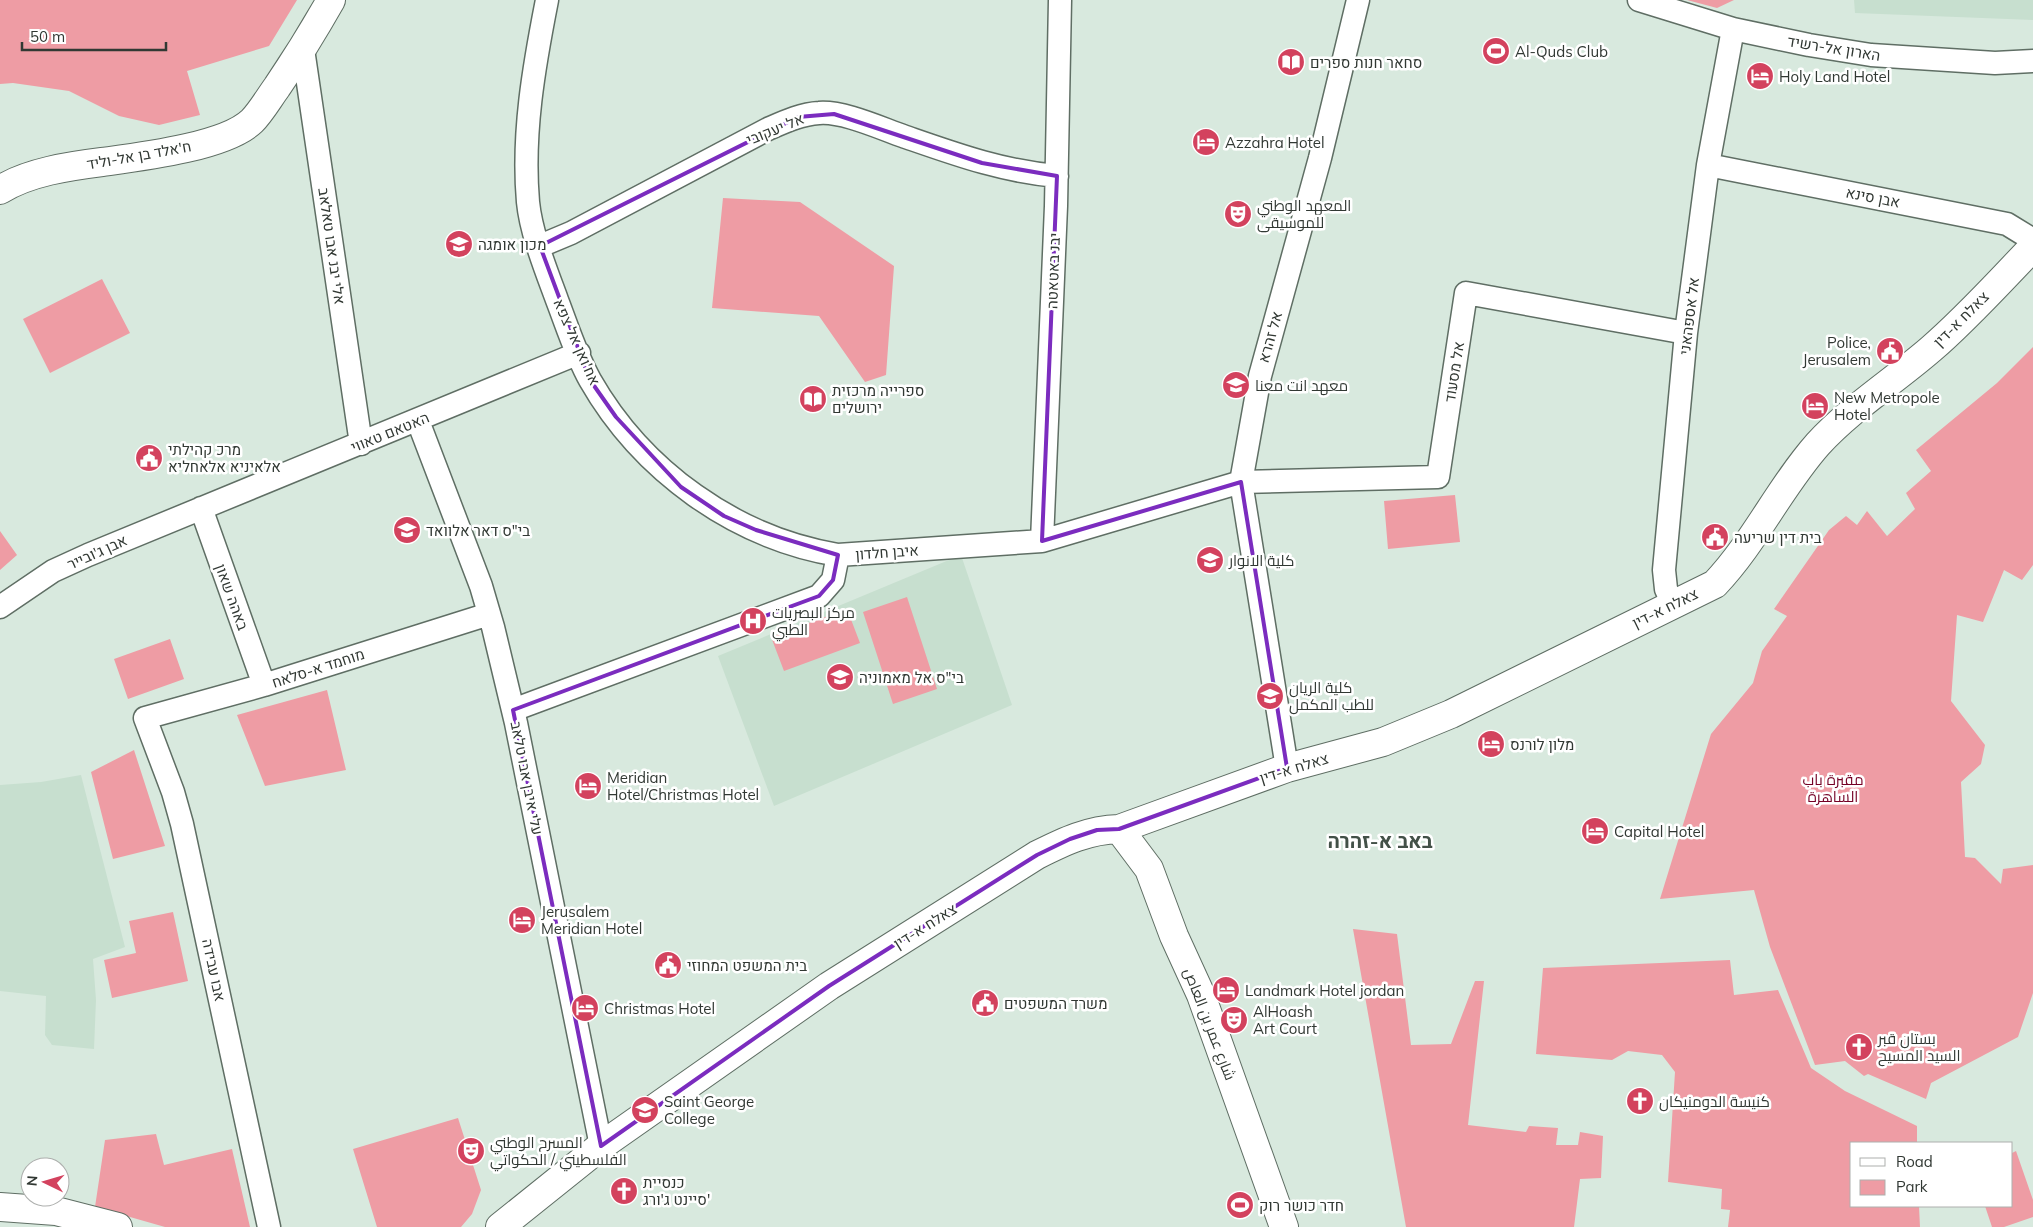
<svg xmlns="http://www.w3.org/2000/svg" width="2033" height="1227" font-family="Mulish,Cairo,Heebo,sans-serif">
<rect width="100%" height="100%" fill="#d8e9de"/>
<path fill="#c7dfcf" d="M 1854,0 L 2033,0 L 2033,20 L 1855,13 Z
M 961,555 L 1012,705 L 774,806 L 718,656 Z
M 81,775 L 125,947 L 93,959 L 96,1000 L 94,1049 L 52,1045 L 45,1035 L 46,996 L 0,991 L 0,785 L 41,782 Z"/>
<path fill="#ee9ca4" d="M 0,0 L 297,0 L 269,46 L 187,71 L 200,115 L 159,125 L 119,116 L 69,91 L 13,83 L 0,84 Z
M 1687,0 L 1734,0 L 1717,8 Z
M 723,198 L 800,202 L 894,266 L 886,375 L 865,382 L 819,316 L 712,308 Z
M 102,279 L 130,333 L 50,373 L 23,319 Z
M 2033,347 L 2033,565 L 2022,580 L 2004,570 L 1983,622 L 1957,615 L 1951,701 L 1985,745 L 1981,764 L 1961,782 L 1965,857 L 1975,858 L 2001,884 L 2003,869 L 2033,865 L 2033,993 L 2018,1037 L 1931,1083 L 1926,1099 L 1868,1074 L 1864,1076 L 1845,1061 L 1815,1065 L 1770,947 L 1754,890 L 1660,899 L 1711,734 L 1753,683 L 1762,651 L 1787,616 L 1774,609 L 1829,530 L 1846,516 L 1857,525 L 1867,511 L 1887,536 L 1915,509 L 1906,493 L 1931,471 L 1916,450 L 1997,383 Z
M 1455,495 L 1460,542 L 1388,549 L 1384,501 Z
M 0,531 L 17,555 L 0,570 Z
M 907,597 L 937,689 L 893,704 L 863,612 Z
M 847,609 L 860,643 L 784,671 L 771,637 Z
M 170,639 L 184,679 L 128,699 L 114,659 Z
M 327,690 L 346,770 L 265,786 L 237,715 Z
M 134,750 L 165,846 L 113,859 L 91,772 Z
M 173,912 L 188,981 L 112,998 L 104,960 L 136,953 L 129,921 Z
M 1353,929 L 1397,934 L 1411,1045 L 1451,1044 L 1475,981 L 1484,981 L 1468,1125 L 1526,1132 L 1529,1126 L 1558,1128 L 1556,1145 L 1578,1145 L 1580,1132 L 1603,1136 L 1601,1178 L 1580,1179 L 1574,1227 L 1406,1227 Z
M 1730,960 L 1734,995 L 1778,990 L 1811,1068 L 1845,1091 L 1917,1126 L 1917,1143 L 1852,1143 L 1852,1206 L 1919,1206 L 1920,1227 L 1728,1227 L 1730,1210 L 1721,1209 L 1722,1189 L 1668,1182 L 1675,1072 L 1662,1055 L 1628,1051 L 1612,1060 L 1536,1054 L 1543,968 Z
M 458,1118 L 481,1190 L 472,1214 L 461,1227 L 377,1227 L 353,1149 Z
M 156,1134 L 164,1165 L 232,1149 L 250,1227 L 165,1227 L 95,1207 L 105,1140 Z
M 2016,1151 L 2033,1200 L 2033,1217 L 2004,1227 L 1992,1227 L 1985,1206 L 2012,1206 L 2012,1153 Z"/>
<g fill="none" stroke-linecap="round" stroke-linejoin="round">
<g stroke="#5f6e64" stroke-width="25">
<path id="street" d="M 547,0 C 534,66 522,134 528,202 C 531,233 546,270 557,300 C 567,326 576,355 590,380 C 642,471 735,538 838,555 L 1042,541 L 1241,482 L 1438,477 L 1466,293 L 1686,333
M 1639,0 L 1733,29 L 1809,45 L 1871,55 L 1995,63 L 2033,61
M 303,49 L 361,444
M 1708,165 L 2007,224 L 2033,240
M 540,246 L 571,233 L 768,129 C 784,122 801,114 819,113 C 843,111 880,128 903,136 C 955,154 1001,171 1057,176
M 418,421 L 481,586 L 493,627 L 516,723 L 601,1146
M 201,508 L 264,685
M 1042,541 L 1056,206 L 1060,0
M 1673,605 L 1666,589 L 1664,570 L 1686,333 L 1708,165 L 1733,29
M 0,607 L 53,571 L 88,555 L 579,353
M 513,710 L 819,596 L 833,580 L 838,555
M 1287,768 L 1241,482 L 1260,376 L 1320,158 L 1358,0
M 269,1227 L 182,824 L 173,792 L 145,718 L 264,685 L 489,614"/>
</g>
<g stroke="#5f6e64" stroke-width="30">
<path id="secondary" d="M 0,190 C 28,172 70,166 102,162 C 139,157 225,147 252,121 C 261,112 269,98 277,87 C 296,59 314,30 331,0
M 1119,829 L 1149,869 L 1174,936 L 1201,995 L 1284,1227
M 0,1207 L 56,1211 L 118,1227
M 500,1227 L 601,1146 L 829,986 L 1037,855 C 1065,841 1088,830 1119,829 L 1287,768 L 1383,742 L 1451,714 L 1715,584 C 1755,542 1779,488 1818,444 C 1851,408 1894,381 1931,349 C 1967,318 2000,281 2033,247"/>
</g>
<use href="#street" stroke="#fff" stroke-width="22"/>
<use href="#secondary" stroke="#fff" stroke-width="28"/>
</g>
<path fill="none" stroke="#7b2cbf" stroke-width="4" stroke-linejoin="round" d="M 834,114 L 982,163 L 1057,176 L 1042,541 L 1241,482 L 1287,768 L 1119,829 L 1097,830 L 1070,839 L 1037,855 L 829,986 L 601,1146 L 513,710 L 819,596 L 833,580 L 838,555 L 756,530 L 724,516 L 681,487 L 616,417 L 590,380 L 540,246 L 798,117 Z"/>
<defs>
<g id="stadium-disc" transform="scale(1.4375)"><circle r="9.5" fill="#d3425e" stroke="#fff"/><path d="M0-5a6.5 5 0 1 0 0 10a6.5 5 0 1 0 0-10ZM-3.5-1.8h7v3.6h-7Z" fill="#fff"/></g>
<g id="library-disc" transform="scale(1.4375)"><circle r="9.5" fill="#d3425e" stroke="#fff"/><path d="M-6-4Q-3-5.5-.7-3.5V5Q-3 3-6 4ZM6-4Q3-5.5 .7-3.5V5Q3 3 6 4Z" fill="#fff"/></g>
<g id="hotel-disc" transform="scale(1.4375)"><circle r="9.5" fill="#d3425e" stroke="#fff"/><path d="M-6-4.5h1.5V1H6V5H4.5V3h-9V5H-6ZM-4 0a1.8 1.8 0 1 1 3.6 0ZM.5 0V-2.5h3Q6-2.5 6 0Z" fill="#fff"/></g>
<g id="theatre-disc" transform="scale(1.4375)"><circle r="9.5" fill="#d3425e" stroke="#fff"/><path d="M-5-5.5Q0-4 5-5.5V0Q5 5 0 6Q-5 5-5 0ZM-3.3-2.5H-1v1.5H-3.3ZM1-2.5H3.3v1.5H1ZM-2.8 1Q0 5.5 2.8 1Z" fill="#fff"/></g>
<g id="school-disc" transform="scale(1.4375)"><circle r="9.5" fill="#d3425e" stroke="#fff"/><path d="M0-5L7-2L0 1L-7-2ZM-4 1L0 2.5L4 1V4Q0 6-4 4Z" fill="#fff"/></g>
<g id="civic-disc" transform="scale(1.4375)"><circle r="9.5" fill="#d3425e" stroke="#fff"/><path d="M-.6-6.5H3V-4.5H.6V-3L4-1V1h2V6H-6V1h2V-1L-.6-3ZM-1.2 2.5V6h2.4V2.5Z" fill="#fff"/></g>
<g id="university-disc" transform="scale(1.4375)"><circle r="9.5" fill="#d3425e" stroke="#fff"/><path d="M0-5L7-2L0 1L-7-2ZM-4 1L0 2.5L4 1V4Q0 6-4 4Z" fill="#fff"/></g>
<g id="hospital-disc" transform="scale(1.4375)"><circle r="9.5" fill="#d3425e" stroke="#fff"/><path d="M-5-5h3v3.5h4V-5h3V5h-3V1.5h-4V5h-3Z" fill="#fff"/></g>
<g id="church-disc" transform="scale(1.4375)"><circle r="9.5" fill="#d3425e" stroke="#fff"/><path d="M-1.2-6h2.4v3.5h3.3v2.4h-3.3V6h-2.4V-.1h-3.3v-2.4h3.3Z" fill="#fff"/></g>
</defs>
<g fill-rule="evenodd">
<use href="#stadium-disc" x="1496" y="51"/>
<use href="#library-disc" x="1291" y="62"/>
<use href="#hotel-disc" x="1760" y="76"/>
<use href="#hotel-disc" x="1206" y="142"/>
<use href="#theatre-disc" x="1238" y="214"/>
<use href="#school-disc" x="459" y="244"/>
<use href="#civic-disc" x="1890" y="351"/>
<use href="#university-disc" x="1236" y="385"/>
<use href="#library-disc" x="813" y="399"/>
<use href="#hotel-disc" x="1815" y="406"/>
<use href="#civic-disc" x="149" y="458"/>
<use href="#school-disc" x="407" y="530"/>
<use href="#civic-disc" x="1715" y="537"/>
<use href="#university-disc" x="1210" y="560"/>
<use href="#hospital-disc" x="753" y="621"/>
<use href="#school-disc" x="840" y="677"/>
<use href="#university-disc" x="1270" y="696"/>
<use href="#hotel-disc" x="1491" y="744"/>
<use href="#hotel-disc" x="588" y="786"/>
<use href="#hotel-disc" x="1595" y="831"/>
<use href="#hotel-disc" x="522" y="920"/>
<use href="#civic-disc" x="668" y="965"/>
<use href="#hotel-disc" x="1226" y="990"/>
<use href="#civic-disc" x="985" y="1003"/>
<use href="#hotel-disc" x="585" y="1008"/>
<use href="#theatre-disc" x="1234" y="1020"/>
<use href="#church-disc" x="1859" y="1047"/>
<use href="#church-disc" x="1640" y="1101"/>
<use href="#university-disc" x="645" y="1110"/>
<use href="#theatre-disc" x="471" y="1151"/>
<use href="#church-disc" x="624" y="1191"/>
<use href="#stadium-disc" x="1240" y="1205"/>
</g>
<g text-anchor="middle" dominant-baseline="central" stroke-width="5" stroke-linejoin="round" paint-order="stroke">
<g font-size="15" fill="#313833" stroke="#fff">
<text transform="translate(1834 48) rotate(9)">הארון אל-רשיד</text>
<text transform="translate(775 129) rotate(-22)">אל יעקובי</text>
<text transform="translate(139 155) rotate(-10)">ח'אלד בן אל-וליד</text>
<text transform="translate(1873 197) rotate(11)">אבן סינא</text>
<text transform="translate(332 246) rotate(82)">אלי יבנ אבו טאלאב</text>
<text transform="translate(1053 271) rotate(-88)">יבנ באטאטה</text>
<text transform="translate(1689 316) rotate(-83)">אל אספהאני</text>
<text transform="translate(1961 319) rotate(-45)">צאלח א-דין</text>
<text transform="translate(1270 337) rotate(-74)">אל זהרא</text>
<text transform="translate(577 342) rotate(66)">אח'ואן אל צפא</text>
<text transform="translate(1454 372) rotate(-81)">אל מסעוד</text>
<text transform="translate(390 432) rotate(-22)">האטאם טאווי</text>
<text transform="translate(97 552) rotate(-24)">אבן ג'ובייר</text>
<text transform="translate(887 552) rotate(-4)">איבן חלדון</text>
<text transform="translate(232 597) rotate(70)">באהה שאון</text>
<text transform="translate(1665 608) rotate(-26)">צאלח א-דין</text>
<text transform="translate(318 668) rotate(-18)">מוחמד א-סלאח</text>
<text transform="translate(1294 768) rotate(-17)">צאלח א-דין</text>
<text transform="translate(527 778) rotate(79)">עלי איבן אבו טלאב</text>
<text transform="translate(925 926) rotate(-32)">צאלח א-דין</text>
<text transform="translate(214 970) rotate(78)">אבו עבידה</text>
<text transform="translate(1210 1024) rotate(69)">شارع عمر بن العاص</text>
</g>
<g font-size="15" fill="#313833" stroke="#fff" text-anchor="start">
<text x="1515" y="51">Al-Quds Club</text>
<text x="1310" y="62">סחאר חנות ספרים</text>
<text x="1779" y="76">Holy Land Hotel</text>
<text x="1225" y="142">Azzahra Hotel</text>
<text x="1257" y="205">المعهد الوطني<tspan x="1257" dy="17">للموسيقى</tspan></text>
<text x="478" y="244">מכון אומגה</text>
<text x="1871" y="342" text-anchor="end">Police,<tspan x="1871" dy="17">Jerusalem</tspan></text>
<text x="1255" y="385">معهد انت معنا</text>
<text x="832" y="390">ספרייה מרכזית<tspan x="832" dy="17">ירושלים</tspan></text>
<text x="1834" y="397">New Metropole<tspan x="1834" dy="17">Hotel</tspan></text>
<text x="168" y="449">מרכ קהילתי<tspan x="168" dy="17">אלאיניא אלאחליא</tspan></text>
<text x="426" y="530">בי"ס דאר אלוואד</text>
<text x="1734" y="537">בית דין שריעה</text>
<text x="1229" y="560">كلية الانوار</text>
<text x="772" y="612">مركز البصريات<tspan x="772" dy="17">الطبي</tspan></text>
<text x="859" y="677">בי"ס אל מאמוניה</text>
<text x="1289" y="687">كلية الريان<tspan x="1289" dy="17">للطب المكمل</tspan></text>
<text x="1510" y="744">מלון לורנס</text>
<text x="607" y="777">Meridian<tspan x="607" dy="17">Hotel/Christmas Hotel</tspan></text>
<text x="1614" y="831">Capital Hotel</text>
<text x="541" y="911">Jerusalem<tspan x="541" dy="17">Meridian Hotel</tspan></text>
<text x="687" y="965">בית המשפט המחוזי</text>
<text x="1245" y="990">Landmark Hotel jordan</text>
<text x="1004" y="1003">משרד המשפטים</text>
<text x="604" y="1008">Christmas Hotel</text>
<text x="1253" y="1011">AlHoash<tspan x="1253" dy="17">Art Court</tspan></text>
<text x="1878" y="1038">بستان قبر<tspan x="1878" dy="17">السيد المسيح</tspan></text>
<text x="664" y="1101">Saint George<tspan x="664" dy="17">College</tspan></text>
<text x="1659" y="1101">كنيسة الدومنيكان</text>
<text x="490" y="1142">المسرح الوطني<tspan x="490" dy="17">الفلسطيني / الحكواتي</tspan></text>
<text x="643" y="1182">כנסיית<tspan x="643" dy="17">סיינט ג'ורג'</tspan></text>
<text x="1259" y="1205">חדר כושר רוק</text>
</g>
<g font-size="15" fill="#740025" stroke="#fff">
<text x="1833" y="779">مقبرة باب<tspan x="1833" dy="17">الساهرة</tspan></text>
</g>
<g font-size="20" font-weight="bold" fill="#435148" stroke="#fff">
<text x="1380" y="840">באב א-זהרה</text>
</g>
</g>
<rect x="1850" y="1142" width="162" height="65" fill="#ffffff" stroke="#adafad"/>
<rect x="1860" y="1158" width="25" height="8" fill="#ffffff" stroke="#adafad"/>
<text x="1896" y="1167" font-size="15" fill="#313833">Road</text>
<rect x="1860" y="1180" width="25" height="15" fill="#ee9ca4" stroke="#adafad"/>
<text x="1896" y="1192" font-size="15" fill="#313833">Park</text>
<g transform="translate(45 1182) rotate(275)"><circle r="24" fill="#ffffff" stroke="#adafad"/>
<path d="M0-4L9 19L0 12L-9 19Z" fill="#d3425e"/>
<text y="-8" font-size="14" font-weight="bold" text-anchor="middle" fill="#313833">N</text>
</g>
<path d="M22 42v8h144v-8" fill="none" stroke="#313833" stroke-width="2.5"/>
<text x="30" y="42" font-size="15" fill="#313833" stroke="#ffffff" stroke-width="4" paint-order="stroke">50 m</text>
</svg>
